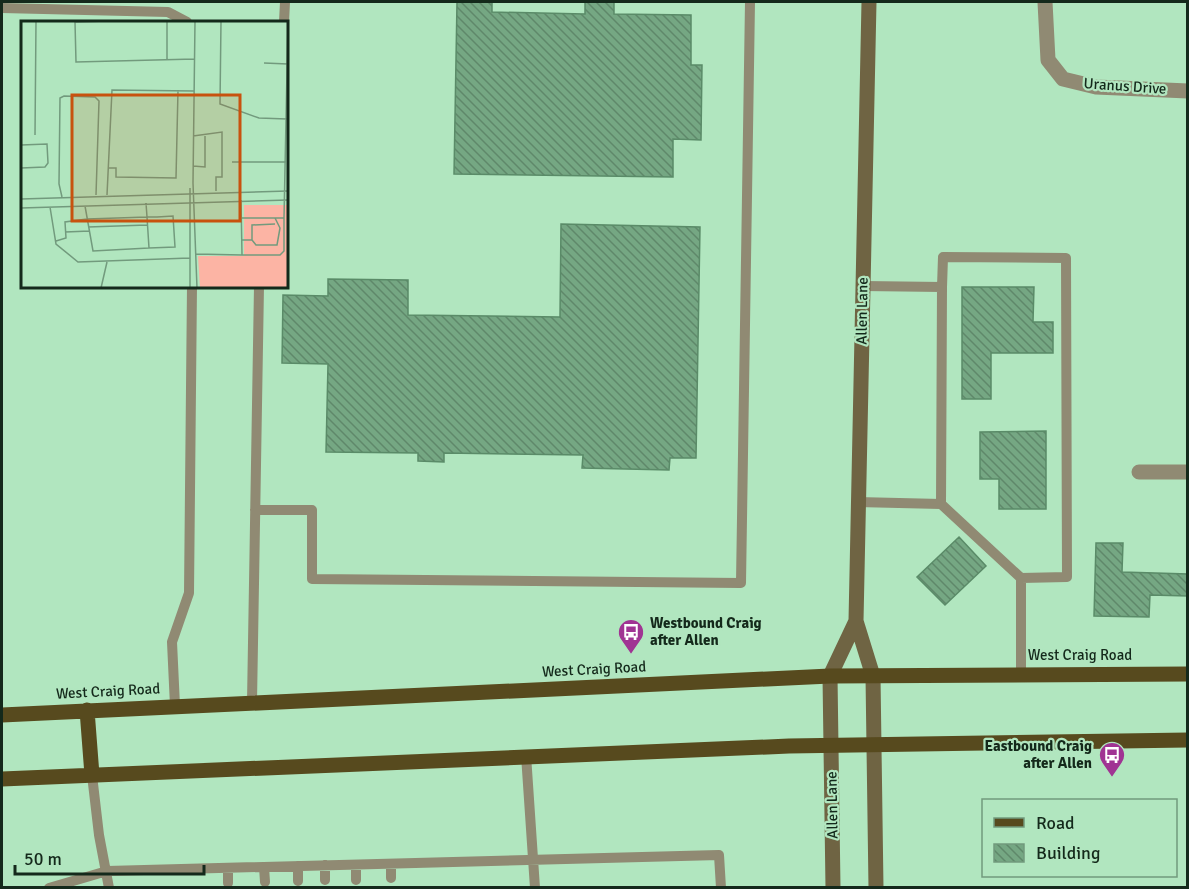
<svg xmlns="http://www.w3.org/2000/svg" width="1189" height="889" font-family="Signika,sans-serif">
<defs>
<pattern id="building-back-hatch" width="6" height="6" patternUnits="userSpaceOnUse" patternTransform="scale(1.5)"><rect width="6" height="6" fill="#75a783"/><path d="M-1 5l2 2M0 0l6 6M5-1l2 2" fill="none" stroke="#5f886a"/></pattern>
</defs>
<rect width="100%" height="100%" fill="#b1e6bf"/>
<path fill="url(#building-back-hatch)" stroke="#5a8b68" stroke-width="1.5" d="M 457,2 L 492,2 L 492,12 L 585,14 L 585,2 L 614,2 L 614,14 L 691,15 L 691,65 L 702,65 L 701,140 L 673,139 L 673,177 L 454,174 Z
M 561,224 L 700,227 L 696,458 L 670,458 L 669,470 L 582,468 L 583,455 L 444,453 L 444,462 L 418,461 L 418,453 L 326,452 L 328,364 L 282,363 L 283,295 L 328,296 L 328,279 L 408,280 L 408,315 L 560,317 Z
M 962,287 L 1034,287 L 1033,322 L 1053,322 L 1053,353 L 991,353 L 991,399 L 962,399 Z
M 1046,431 L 1046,509 L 999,509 L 999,479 L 980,479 L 980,432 Z
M 959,537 L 986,566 L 945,605 L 917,577 Z
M 1096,543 L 1123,543 L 1122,572 L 1188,574 L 1188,596 L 1150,595 L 1149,617 L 1094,616 Z"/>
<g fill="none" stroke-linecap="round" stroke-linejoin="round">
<path stroke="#908a73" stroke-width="10" d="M 2,8 L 168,12 L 187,22
M 284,22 L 285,2
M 863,286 L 942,287 L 943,257 L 1066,258 L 1067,577 L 1021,578 L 1021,673
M 857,502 L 941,504 L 942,287
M 941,504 L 1021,578
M 255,510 L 312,510 L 312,579 L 741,583 L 750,2
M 252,702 L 259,286
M 175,706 L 172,642 L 189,593 L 192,286
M 526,755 L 535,888
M 92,775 L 99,835 L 109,888
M 391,864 L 391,878
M 325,865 L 325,880
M 356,865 L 356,880
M 298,866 L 298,881
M 264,867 L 265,882
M 228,868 L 228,883
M 49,888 L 107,871 L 719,855 L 721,888"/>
<path stroke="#908a73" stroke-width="15" d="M 1045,2 L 1048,60 L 1063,79 L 1096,87 L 1188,91
M 1139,472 L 1188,472"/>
<path stroke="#6f6443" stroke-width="15" d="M 869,2 L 856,621 L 873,676 L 876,888
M 833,888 L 830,676 L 856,621"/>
<path stroke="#574a1e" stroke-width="15" d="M 87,710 L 92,775
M 2,715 L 830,676 L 1188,674
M 2,779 L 789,746 L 1188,740"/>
</g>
<defs>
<g id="bus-pin" transform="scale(1.35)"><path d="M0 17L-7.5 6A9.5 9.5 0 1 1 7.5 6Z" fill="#a03493" stroke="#b1e6bf"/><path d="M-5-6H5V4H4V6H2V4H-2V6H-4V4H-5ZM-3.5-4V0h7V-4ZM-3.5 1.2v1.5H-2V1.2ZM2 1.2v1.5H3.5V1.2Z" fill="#fff"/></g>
</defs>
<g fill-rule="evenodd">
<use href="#bus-pin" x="631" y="632"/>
<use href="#bus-pin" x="1112" y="755"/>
</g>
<g text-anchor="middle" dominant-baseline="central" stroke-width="4.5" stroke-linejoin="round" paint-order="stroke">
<g font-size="15" fill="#14291b" stroke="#b1e6bf">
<text transform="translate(1125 86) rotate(4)">Uranus Drive</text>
<text transform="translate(862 311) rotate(-89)">Allen Lane</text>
<text x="1080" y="655">West Craig Road</text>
<text transform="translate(594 669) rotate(-3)">West Craig Road</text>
<text transform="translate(108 691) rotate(-3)">West Craig Road</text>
<text transform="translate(832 805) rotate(-91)">Allen Lane</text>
</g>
<g font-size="15" font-weight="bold" fill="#14291b" stroke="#b1e6bf" text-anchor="start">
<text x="650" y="623">Westbound Craig<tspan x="650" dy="17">after Allen</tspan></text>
<text x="1092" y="746" text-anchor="end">Eastbound Craig<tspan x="1092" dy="17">after Allen</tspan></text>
</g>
</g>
<g transform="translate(21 21)">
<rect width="267" height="267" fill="#b1e6bf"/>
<path d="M 223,184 L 267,184 L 267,267 L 179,267 L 177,235 L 223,235 Z" fill="#fcb4a4"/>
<path fill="none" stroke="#729a7d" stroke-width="1.5" d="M 86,0 L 54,1 L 55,41 L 174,38M 146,0 L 146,39M 174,0 L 172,162 L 176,267M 200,0 L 199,83 L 238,97 L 266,98M 243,42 L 267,43M 14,114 L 15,0M 172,115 L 201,111 L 201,156 L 195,156 L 195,170M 0,124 L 26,123 L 27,142 L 24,146 L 0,147M 211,141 L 265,141M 172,145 L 184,146 L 184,115M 87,147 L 95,147 L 95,156 L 155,157 L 157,69M 169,167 L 169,267M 86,174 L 91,69 L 173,70M 41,176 L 38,163 L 39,77 L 43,75 L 74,76 L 78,80 L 75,174M 0,178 L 267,170M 64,185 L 72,230 L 128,227M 29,186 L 35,223 L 57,241 L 169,237M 0,187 L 267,179M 220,197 L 263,197 L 267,0M 67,206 L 126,204M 44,211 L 69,210M 220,219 L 231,219 L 231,204 L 254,203M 231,219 L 235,224 L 256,224 L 259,207 L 254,197M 35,220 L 45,217 L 44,201 L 66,198 L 126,196 L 136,196 L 152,195 L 154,226 L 128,227 L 126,196 L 125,182M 175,233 L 221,234 L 220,179M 221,234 L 259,234 L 263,230 L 263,197M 80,267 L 86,241"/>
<path fill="#c8520e" fill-opacity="0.15" stroke="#c8520e" stroke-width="3" d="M 51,74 L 219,74 L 219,200 L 51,200 Z"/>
<rect width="267" height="267" fill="none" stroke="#14291b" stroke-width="3"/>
</g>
<rect width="1189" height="889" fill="none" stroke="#14291b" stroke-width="6"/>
<rect x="982" y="799" width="195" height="78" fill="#b1e6bf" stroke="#729a7d" stroke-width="1.5"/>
<rect x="994" y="818" width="30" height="9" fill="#574a1e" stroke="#729a7d" stroke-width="1.5"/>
<text x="1036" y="829" font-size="18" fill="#14291b">Road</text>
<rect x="994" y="844" width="30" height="18" fill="url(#building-back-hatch)" stroke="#729a7d" stroke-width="1.5"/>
<text x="1036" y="859" font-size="18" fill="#14291b">Building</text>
<path d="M15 865v9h189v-9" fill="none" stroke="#14291b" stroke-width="3"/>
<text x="24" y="865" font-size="18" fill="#14291b" stroke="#b1e6bf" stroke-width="4.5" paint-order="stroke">50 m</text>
</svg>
